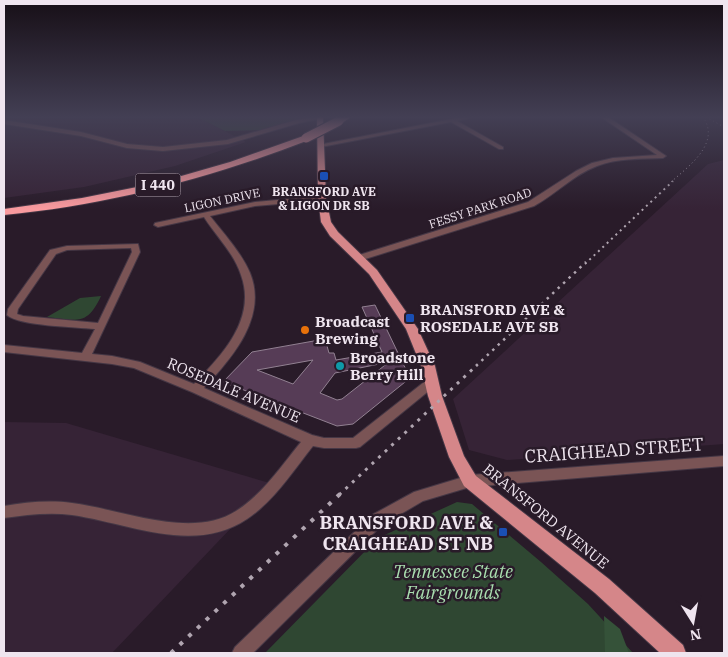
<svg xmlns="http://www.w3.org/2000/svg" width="728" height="657" font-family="'IBM Plex Serif',serif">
<rect width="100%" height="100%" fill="#291b29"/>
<path fill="#362336" d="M 4,117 L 197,117 L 246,142 L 175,166 L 84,187 L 4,198 Z
M 724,160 L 724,444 L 507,460 L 469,450 L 453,399 L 708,164 Z
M 4,422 L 66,423 L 273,484 L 112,653 L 4,653 Z"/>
<path fill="#2f4732" d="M 197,117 L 309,117 L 265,130 L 225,131 Z
M 101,296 C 87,327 76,320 47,317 L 80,298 Z
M 457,502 L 472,504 L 541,562 L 588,604 L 633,653 L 265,653 L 378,538 Z"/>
<path fill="#355239" d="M 604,616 L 620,629 L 629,653 L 605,653 Z"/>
<path fill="#563c56" stroke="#928192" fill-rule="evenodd" d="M 375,305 L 410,378 L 353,424 L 337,426 L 223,382 L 252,352 L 325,339 L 329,353 L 334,353 L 336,360 L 382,352 L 362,307 ZM 313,360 L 293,384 L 257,370 ZM 389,362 L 342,399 L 337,400 L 320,393 L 335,373 Z"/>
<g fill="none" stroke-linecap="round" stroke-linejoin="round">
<g stroke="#453745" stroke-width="2">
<path id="minor" d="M 316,117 L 323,118 L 299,123 L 228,144 L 163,151 L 127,148 L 81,136 L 4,124 L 4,120 L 81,132 L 127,144 L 163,147 L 227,140 L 296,120 Z
M 462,117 L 473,117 L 457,121 L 503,147 L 503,149 L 499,149 L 451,122 L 321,147 L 318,145 Z
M 601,117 L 608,117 L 666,156 L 663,158 C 641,159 617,158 597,166 C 573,175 556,194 534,206 L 362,260 L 356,260 L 355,258 L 356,256 L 528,202 L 576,171 L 592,163 L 613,158 L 657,155 Z
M 322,196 L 326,198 L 325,200 L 255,206 L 210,216 C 224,234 241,252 250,273 C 268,317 232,358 204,388 L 312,435 L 324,438 L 353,438 L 428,379 L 436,379 L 438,382 L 436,385 L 360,447 L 356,448 L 324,448 L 313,446 C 293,471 274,501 247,519 C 194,555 128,523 72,515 C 49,512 26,515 4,518 L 4,506 C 26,502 50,500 72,503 C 121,509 191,540 236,511 C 263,494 282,465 301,442 L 192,392 L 134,368 L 112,364 L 4,352 L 4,345 L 82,353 L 95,329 C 76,327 19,326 7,315 L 8,309 L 50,250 L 67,246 L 138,244 L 140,252 L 92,354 L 112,356 L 140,362 L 194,384 C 222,355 257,319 241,275 C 234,253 216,236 204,217 L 158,227 L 154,225 L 155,223 L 255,202 ZM 131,248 L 132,252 L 98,323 L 23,316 L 17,314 L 18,309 L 56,254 L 67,250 Z
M 724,456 L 724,466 L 470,487 L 423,501 L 382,525 L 253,653 L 232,653 L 235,647 L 372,515 L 414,492 L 470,475 Z"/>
</g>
<g stroke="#453745" stroke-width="2">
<path id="major" d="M 317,117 L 323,117 L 326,198 L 331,222 L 338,232 L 377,270 L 418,329 L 435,366 L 442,396 L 464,456 L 476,476 L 609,579 L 683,645 L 686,653 L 660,653 L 595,593 L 464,486 L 449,457 L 428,396 L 421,366 L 406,329 L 369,274 L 330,236 L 321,222 L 318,198 Z"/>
</g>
<g stroke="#453745" stroke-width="2">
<path id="highway" d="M 341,117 L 351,117 L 342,123 L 336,123 L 336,119 Z
M 306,135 L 310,138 L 309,140 C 211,178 109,205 4,215 L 4,209 L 82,198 L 157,183 L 230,162 Z"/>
</g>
<use href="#minor" fill="#7a5455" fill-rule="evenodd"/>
<use href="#major" fill="#d58689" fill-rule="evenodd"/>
<use href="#highway" fill="#f99a9e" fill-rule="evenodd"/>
<path stroke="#b0a5b0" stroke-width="1" stroke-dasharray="1 3" stroke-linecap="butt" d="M 706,117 L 724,127
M 671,182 C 689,166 721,143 703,117"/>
<path stroke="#b0a5b0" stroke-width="2" stroke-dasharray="2 4" stroke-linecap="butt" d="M 585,264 L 673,181"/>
<path stroke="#b0a5b0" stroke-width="2.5" stroke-dasharray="2.5 5" stroke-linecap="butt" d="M 476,366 L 586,262"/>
<path stroke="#b0a5b0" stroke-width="3" stroke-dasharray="3 6" stroke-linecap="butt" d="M 339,495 L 477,365"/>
<path stroke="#b0a5b0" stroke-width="4" stroke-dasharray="4 8" stroke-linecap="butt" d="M 171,653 L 340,494"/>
<g stroke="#453745" stroke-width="11" stroke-linecap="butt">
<path id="highway-bridge" d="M 306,138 L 339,121"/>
</g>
<use href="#highway-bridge" stroke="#f99a9e" stroke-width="9"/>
</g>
<linearGradient id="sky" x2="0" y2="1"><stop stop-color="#170f17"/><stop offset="0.56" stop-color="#433f54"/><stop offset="1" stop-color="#433f54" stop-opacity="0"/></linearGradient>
<rect width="728" height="209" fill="url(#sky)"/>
<g fill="#1a4fb4" stroke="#291b29" stroke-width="2">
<rect x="319" y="171" width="10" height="10" rx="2.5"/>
<rect x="405" y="313" width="10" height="10" rx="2.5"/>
<rect x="498" y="527" width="10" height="10" rx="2.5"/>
</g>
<circle fill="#e8710a" stroke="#291b29" stroke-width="2" cx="305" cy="330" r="5"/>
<circle fill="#0f9aa8" stroke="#291b29" stroke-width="2" cx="340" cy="366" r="5"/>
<g text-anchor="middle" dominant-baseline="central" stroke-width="5" stroke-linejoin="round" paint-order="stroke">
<g font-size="12" font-weight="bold" fill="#efe5ef" stroke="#291b29">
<text x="324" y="191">BRANSFORD AVE<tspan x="324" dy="14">&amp; LIGON DR SB</tspan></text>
</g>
<g font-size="12" fill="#efe5ef" stroke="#291b29">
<text transform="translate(222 200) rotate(-12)">LIGON DRIVE</text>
<text transform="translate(480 208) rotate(-18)">FESSY PARK ROAD</text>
</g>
<rect fill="#291b29" stroke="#b4a8b4" stroke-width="1" x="135.5" y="173.5" width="45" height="23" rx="4"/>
<g font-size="14" font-weight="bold" fill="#efe5ef">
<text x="158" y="185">I 440</text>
</g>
<g font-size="15" font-weight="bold" fill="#efe5ef" stroke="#291b29" text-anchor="start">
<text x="420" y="309">BRANSFORD AVE &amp;<tspan x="420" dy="17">ROSEDALE AVE SB</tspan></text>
<text x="315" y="321">Broadcast<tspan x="315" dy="17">Brewing</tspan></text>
<text x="350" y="357">Broadstone<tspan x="350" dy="17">Berry Hill</tspan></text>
</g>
<g font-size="15" fill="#efe5ef" stroke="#291b29">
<text transform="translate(234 390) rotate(23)">ROSEDALE AVENUE</text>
<text transform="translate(546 516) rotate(39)">BRANSFORD AVENUE</text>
</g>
<g font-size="18" fill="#efe5ef" stroke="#291b29">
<text transform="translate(614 450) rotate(-4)">CRAIGHEAD STREET</text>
</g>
<g font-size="18" font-weight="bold" fill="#efe5ef" stroke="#291b29" text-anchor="end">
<text x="493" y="522">BRANSFORD AVE &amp;<tspan x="493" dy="21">CRAIGHEAD ST NB</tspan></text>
</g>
<g font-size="18" font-style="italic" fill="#a9deaf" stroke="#291b29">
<text x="453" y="571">Tennessee State<tspan x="453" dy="21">Fairgrounds</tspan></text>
</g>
</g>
<rect width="728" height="657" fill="none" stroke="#efe5ef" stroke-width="10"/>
<g transform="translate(693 622) rotate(169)" stroke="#291b29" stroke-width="4" paint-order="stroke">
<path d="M0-4L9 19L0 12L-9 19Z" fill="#efe5ef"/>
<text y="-8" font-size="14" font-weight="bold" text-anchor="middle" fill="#efe5ef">N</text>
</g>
</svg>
